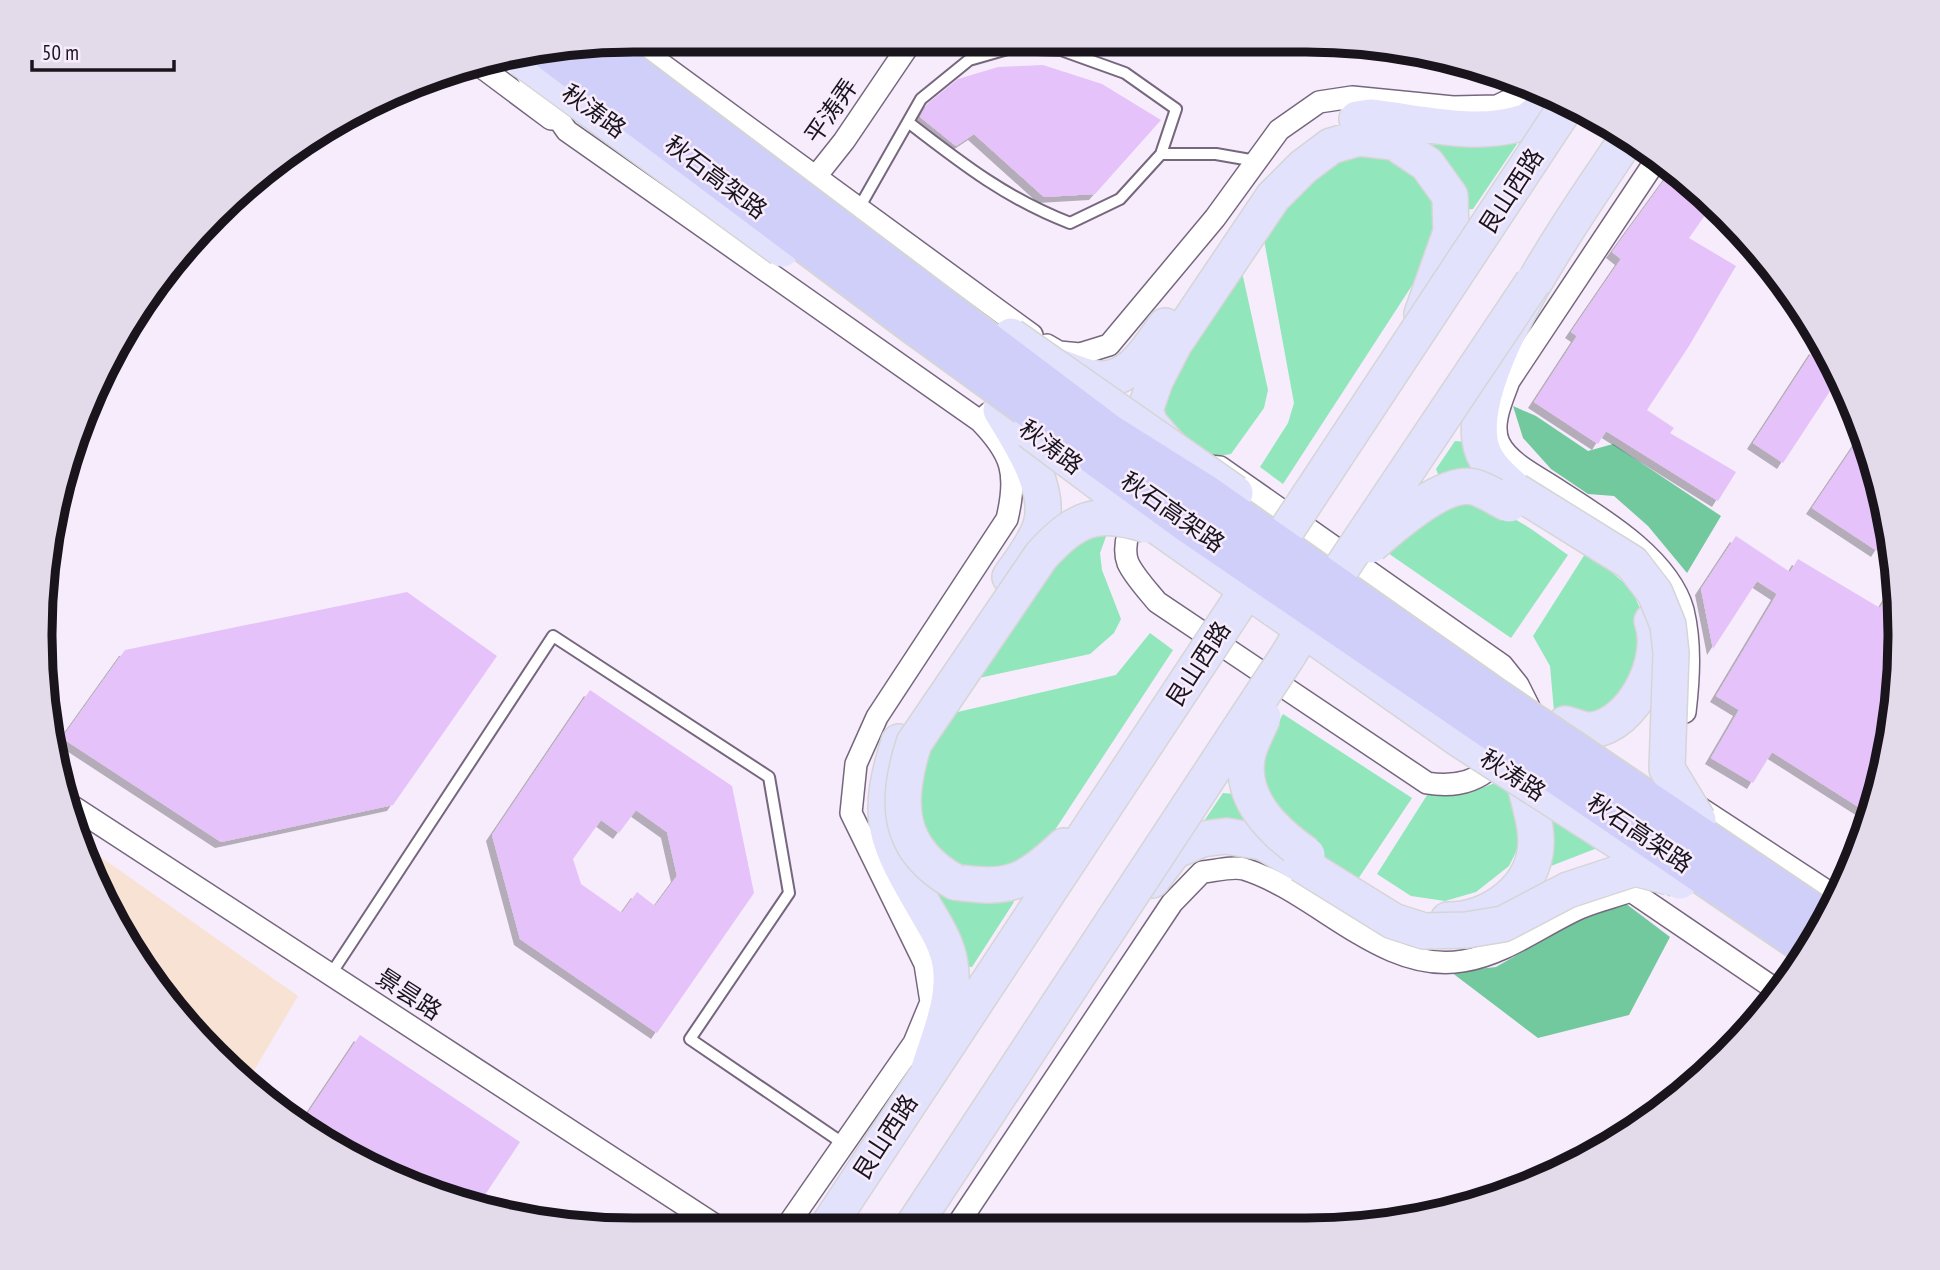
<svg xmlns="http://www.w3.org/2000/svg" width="1940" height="1270" font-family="'PT Sans Narrow','Noto Sans SC',sans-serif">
<defs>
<filter id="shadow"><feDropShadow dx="-6" dy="6" stdDeviation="0" flood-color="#0004"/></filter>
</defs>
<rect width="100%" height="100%" fill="#f6ecfc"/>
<path fill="#f7e2d4" d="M 88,848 L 298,996 L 246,1084 L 120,933 Z"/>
<path fill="#92e6bb" d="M 1505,137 L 1517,144 L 1473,209 L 1461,210 L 1424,142 Z
M 1354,151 L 1395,158 L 1421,179 L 1437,209 L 1438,239 L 1424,267 L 1283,484 L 1260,467 L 1288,423 L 1294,403 L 1264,240 L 1293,198 L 1313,175 Z
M 1242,272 L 1268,390 L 1264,408 L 1231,454 L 1205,458 L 1166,431 L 1161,400 L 1171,375 Z
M 1455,441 L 1467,442 L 1478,470 L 1440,479 L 1436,469 Z
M 1449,502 C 1502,503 1526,526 1568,555 L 1511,638 L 1385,551 Z
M 1108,531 L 1100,553 L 1102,570 L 1121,619 L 1114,633 L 1090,654 L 970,680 L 1057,549 Z
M 1585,554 C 1605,568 1630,581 1639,606 C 1649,634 1638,688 1612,705 C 1594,717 1573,714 1554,711 L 1550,666 L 1533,636 Z
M 1150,633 L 1173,650 L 1049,839 L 1013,874 L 963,870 L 931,847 L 915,809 L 925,752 L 949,714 L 1116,675 Z
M 1283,714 L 1412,798 L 1356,882 C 1310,852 1246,813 1265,748 C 1269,736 1277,725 1283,714 Z
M 1506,779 L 1525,834 L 1509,866 L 1476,892 L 1445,901 L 1411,896 L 1377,874 L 1429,792 L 1463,795 Z
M 1223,793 L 1235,794 L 1246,822 L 1204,821 Z
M 1546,805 L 1600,847 L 1538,871 Z
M 944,889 L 1009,893 L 1014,902 L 972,967 L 961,966 L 935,898 Z"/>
<path fill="#72c99e" d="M 1513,406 L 1536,416 L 1588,451 L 1613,444 L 1721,516 L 1687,573 L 1648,526 L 1614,496 L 1588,494 L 1551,469 L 1523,438 Z
M 1625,903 L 1670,937 L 1629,1015 L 1538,1038 L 1451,972 L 1496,967 L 1573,923 Z"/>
<path fill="#e6c2fa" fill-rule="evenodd" filter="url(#shadow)" d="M 1043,65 L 1102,84 L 1161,120 L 1095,194 L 1044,197 L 974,134 L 956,146 L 920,117 L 927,104 L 958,79 L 998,67 Z
M 1671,171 L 1697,188 L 1713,204 L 1689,238 L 1736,266 L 1689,346 L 1647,410 L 1674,428 L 1670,433 L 1736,472 L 1718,501 L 1606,431 L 1598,444 L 1534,402 L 1577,336 L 1571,332 L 1621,259 L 1612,252 Z
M 1815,348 L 1829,357 L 1840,376 L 1783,463 L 1753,443 Z
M 1862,434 L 1880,481 L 1888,534 L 1877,551 L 1812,508 Z
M 1736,536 L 1790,572 L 1798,559 L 1880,608 L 1896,582 L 1899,597 L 1895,713 L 1871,815 L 1772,752 L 1753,783 L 1711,758 L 1739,710 L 1716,696 L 1777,594 L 1757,581 L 1713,649 L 1701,589 Z
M 407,592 L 497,656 L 393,805 L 221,842 L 62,738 L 125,650 Z
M 590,690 L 732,786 L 754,893 L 657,1033 L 520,939 L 492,835 ZM 636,810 L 667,832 L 677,876 L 655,906 L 637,892 L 622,913 L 581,884 L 573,859 L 601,820 L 619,833 Z
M 360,1035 L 520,1142 L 481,1201 L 372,1169 L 302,1122 Z"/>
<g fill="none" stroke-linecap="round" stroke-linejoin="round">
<g stroke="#76677e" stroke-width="14">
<path id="lane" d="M 908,122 C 961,163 1007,199 1070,223 L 1120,199 L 1161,154
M 859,208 L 921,99 L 969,60 L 1011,48 L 1061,50 L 1125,73 L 1176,109 L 1161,154 L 1216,154 L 1256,161
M 331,974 L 553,636 L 769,777 L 789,893 L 690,1039 L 844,1144"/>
</g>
<g stroke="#76677e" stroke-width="24">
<path id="street" d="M 630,41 L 1032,335
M 480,66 L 551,119
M 526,73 L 567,131 L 980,421 L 989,413
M 1656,160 L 1509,381 C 1503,398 1490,424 1499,443 C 1509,463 1535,475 1553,487 C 1596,515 1668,556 1683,610 C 1691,643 1689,678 1685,712
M 817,175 L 844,141 L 911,42
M 1047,345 L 1059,352 L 1080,354 L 1109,345 L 1215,218 L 1279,130 L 1319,102 L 1352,97 L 1453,107 L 1497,106 L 1530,90
M 1195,465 L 1220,467 L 1502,665 L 1518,685 L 1529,707 C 1507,755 1486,793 1427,783 L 1157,602 C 1148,591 1134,576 1128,563 C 1115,528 1161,469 1195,465 Z
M 1691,802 L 1836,897
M 72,806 L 715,1225
M 1626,881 L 1631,891 L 1778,991
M 787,1226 L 914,1043 L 931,1002 L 925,964 L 851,813 L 856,764 L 877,717 L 1007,519 C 1018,473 1012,454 980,421
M 956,1227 L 1172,903 L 1202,872 C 1214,871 1233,866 1244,869 C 1316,891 1383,975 1463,961 C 1506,954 1542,925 1580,908 C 1596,901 1614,897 1631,891 L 1649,862"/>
</g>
<g stroke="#d6d5d6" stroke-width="38">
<path id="primary" d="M 1357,119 L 1370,117 C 1419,122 1476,138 1524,122 C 1534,119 1545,104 1553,97
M 1056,366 C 1070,370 1085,378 1099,379 C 1131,381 1149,348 1165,326
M 1001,410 C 1019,440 1052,488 1041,525 C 1035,544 1021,561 1010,577
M 1171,448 L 1150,424 L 1145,410 L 1155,381 L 1174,344 L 1273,197 L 1303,167 L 1331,146 L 1359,138 L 1394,142 L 1427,164 L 1450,196 L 1451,232 L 1422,314
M 1516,491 C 1500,476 1483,463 1480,440 C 1469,362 1583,205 1626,140
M 1565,724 C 1573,726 1585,731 1592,730 C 1634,725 1666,658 1652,621
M 899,742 C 874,821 886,841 926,910 C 936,927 947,944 950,964 C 956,999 939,1036 929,1069
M 1152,880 L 1174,851 L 1202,839 L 1226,836 L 1263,842 L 1301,864
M 955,882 C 1010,890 1024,883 1064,846
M 1448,920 C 1486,920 1528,894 1535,853 C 1539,831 1530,807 1525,784
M 828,1226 L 1102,810"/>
</g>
<use href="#lane" stroke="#fff" stroke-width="10"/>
<use href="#street" stroke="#fff" stroke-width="21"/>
<use href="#primary" stroke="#e3e2fc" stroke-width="35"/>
<g stroke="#d6d5d6" stroke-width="38" stroke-linecap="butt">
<path id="primary-bridge" d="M 522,59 L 782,249
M 1011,336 L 1235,493
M 1030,431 L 1161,529 L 1459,739 L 1680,881
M 1516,491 L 1632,563 L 1655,593 L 1668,625 L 1671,653 L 1667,769 L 1698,820
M 1371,545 C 1393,526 1443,480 1474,487 C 1486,490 1498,499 1509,504
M 1263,717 C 1258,729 1251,741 1248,753 C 1237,798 1274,832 1307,855
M 1102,810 L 1569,102
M 1301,864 L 1393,921 L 1424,931 L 1466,930 L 1503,924 L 1568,890 L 1635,868 L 1669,877
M 955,882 C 896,849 895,802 914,743 L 1041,556 C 1075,518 1097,509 1147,525
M 913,1226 L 1287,657 L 1339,572 L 1533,282"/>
</g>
<g stroke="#d6d5d6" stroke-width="42" stroke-linecap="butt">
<path id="highway-bridge" d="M 597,47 L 1107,432 L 1204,493 L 1495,698 L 1825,921
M 553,54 L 912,323 L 1189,524 L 1809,947"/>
</g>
<use href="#primary-bridge" stroke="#e3e2fc" stroke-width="35"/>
<use href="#highway-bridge" stroke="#d0cffa" stroke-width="38"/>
</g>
<g text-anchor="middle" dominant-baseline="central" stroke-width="5" stroke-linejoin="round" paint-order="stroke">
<g font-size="24" fill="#1a141d" stroke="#f6ecfc">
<text transform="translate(594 111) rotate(36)">秋涛路</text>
<text transform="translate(831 111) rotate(-55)">平涛弄</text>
<text transform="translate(716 177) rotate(37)">秋石高架路</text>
<text transform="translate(1511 191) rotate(-57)">艮山西路</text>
<text transform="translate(1051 447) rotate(37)">秋涛路</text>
<text transform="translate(1173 512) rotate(35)">秋石高架路</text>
<text transform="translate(1198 664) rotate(-57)">艮山西路</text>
<text transform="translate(1513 775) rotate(33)">秋涛路</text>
<text transform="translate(1640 833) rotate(34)">秋石高架路</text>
<text transform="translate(409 994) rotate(33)">景昙路</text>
<text transform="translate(885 1137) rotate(-57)">艮山西路</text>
</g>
</g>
<path d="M0 0H1940V1270H0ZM634 52H1306A582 582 0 0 1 1888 634V636A582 582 0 0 1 1306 1218H634A582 582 0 0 1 52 636V634A582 582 0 0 1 634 52Z" fill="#e4dbea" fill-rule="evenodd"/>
<path fill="none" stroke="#1a141d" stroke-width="9" d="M634 52H1306A582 582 0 0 1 1888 634V636A582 582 0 0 1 1306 1218H634A582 582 0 0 1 52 636V634A582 582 0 0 1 634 52Z"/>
<path d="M32 60v10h142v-10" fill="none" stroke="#1a141d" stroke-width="3.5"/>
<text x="42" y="60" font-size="21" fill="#1a141d" stroke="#f6ecfc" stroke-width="5" paint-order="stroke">50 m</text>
</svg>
